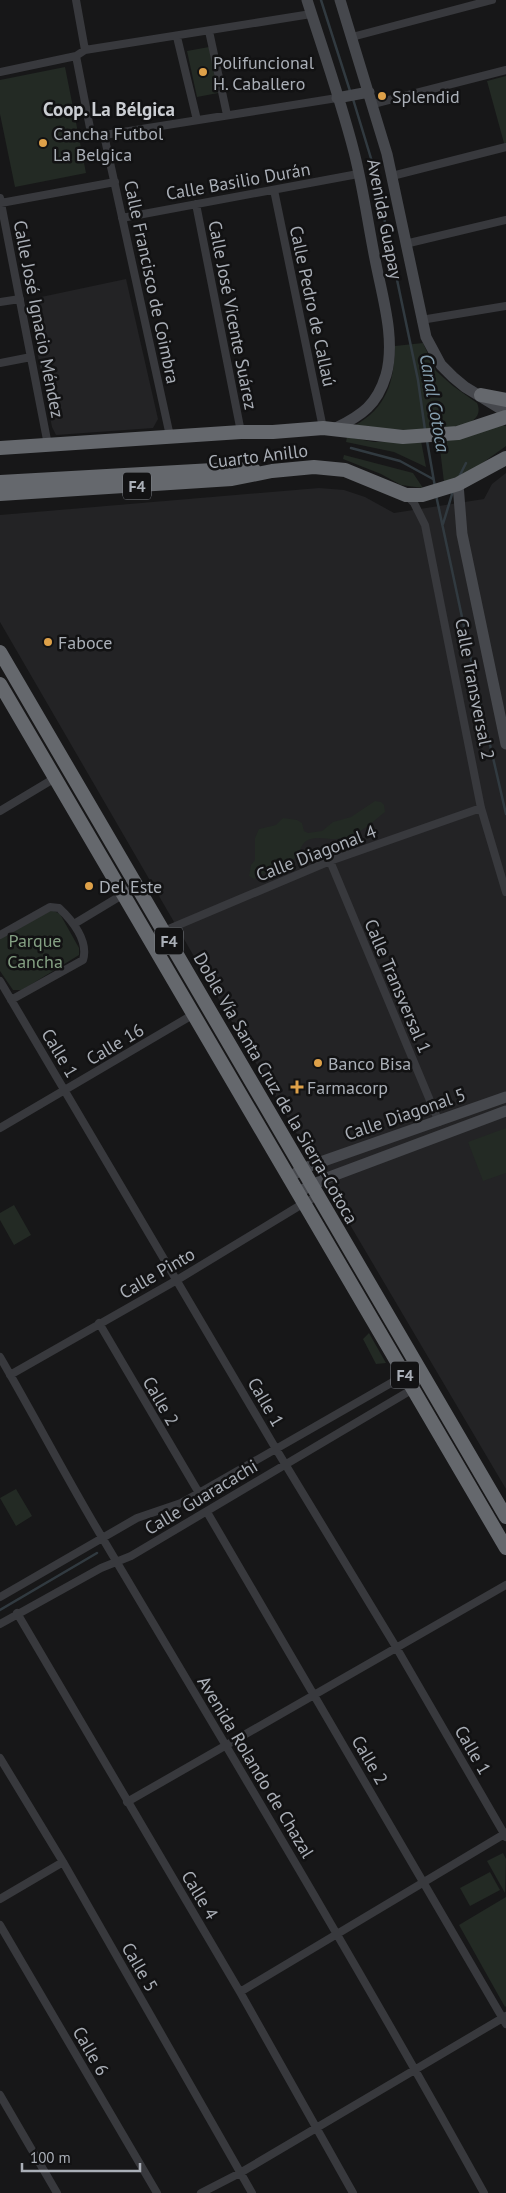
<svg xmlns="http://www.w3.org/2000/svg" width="506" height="2193" font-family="'PT Sans',sans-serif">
<rect width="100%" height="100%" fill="#171718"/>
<path fill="#232325" d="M 126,279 L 158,419 L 153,428 L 56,435 L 52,427 L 27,300 Z
M 506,473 L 506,1489 L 333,1196 L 0,622 L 0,515 L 319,488 L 344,490 L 365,497 L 394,513 L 484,499 L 492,484 Z"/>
<path fill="#232a24" d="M 209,47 L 218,93 L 197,97 L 187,51 Z
M 65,67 L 86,173 L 15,187 L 0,114 L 0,80 Z
M 506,76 L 506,143 L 504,143 L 487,81 Z
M 423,343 L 436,371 L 453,386 L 477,403 C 494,442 373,428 354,426 C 387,408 394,382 395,346 Z
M 502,425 L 506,426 L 506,446 L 470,472 L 444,482 L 439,441 Z
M 347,437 L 374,442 L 421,441 L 426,467 L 394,452 L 346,442 Z
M 344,455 L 413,473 L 423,488 L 401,485 L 381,474 L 343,459 Z
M 375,801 L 381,802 L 384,805 L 385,812 C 370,824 356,838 335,839 C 325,839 317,836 308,840 C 300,843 301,853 295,858 C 283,868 267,870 254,879 L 249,876 L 251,865 L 255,860 L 255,838 L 259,829 L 276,825 L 283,818 L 297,820 L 302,823 L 304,831 L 308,833 L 322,831 L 333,822 L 351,817 Z
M 52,910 L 60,914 L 79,948 L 79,955 L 22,990 L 13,990 L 0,971 L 0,938 Z
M 506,1128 L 506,1173 L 483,1181 L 468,1142 Z
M 14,1205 L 31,1235 L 14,1245 L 0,1220 L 0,1213 Z
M 369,1333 L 386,1363 L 376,1364 L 363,1339 Z
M 16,1489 L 32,1516 L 16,1526 L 0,1498 Z
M 503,1853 L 506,1859 L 505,1893 L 487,1861 Z
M 490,1872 L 500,1890 L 470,1906 L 460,1888 Z
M 506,1897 L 506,2006 L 505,2007 L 459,1925 Z"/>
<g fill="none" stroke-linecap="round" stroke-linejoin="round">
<path stroke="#313a40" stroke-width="2.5" d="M 321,0 L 350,91
M 353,99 L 373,165 L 418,380 L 425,430
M 427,441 L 435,487
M 351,448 L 400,461 L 433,479
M 459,477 L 466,463
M 436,495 L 479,697 L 506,814
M 443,524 L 453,491
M 0,1610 L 97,1553"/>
<path stroke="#38393d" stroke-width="8" d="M 76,0 L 85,50
M 209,31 L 227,115
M 177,37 L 197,120
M 352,37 L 492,0
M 76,56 L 91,133 L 104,135 L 170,436
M 0,72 L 76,56 L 85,50 L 311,14
M 373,104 L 506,70
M 104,135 L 337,98
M 392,176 L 506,147
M 274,190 L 323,428
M 0,198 L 48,445
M 1,203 L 115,182
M 196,204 L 241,432
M 122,218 L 358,174
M 405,244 L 506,220
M 0,302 L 20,299
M 421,320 L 506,306
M 0,363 L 31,357
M 406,495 L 414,503 L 425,525 L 481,808 L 506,892
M 0,811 L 55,778
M 330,861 L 439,1122
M 74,924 L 137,886
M 164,931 L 330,861 L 481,808
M 0,935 L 50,907 L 59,908 C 72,920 89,941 83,960 L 11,1000
M 0,981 L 276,1449 L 396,1647 L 506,1837
M 0,1128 L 194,1014
M 99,1323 L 199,1493
M 0,1357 C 35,1417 67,1479 103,1539 C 232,1756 362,1972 484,2193
M 10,1375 L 177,1280 L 304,1203 L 318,1196
M 207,1512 L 506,2024
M 0,1597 L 137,1518 L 181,1503 L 199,1493 L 405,1375
M 17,1613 L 240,1992 L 353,2193
M 0,1624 L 101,1568 L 131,1556 L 413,1389
M 0,1758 L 63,1862 L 252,2193
M 127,1802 L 506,1585
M 0,1899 L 63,1862
M 0,1925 L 157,2193
M 240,1992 L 506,1833
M 0,2095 L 57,2193
M 201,2193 L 240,2173 L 506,2016"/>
<path stroke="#46484d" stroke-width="11" d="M 307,0 C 323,50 341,101 354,152 C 363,187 368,224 375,259 C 382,296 396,339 386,375 C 377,405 362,415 336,428
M 340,0 L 387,154 L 426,337 L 441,365 L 453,377 L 465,387 L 506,412
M 337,98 L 369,92
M 458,484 L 462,534 L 506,744
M 296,1173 L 312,1165 L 506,1097
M 298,1192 L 327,1178 L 506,1111"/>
<path stroke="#65686d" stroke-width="14" d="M 481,395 L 506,400
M 0,448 L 241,432 L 273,432 L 323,428 L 403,437 L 458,433 L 506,417
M 0,482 L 231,469 L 254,470
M 0,494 L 232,479 L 272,471 L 314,467 L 345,470 L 406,495 L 422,495 L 458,484 L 506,458
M 0,652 L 506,1517
M 0,684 L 506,1548"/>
</g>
<g fill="#dea149" stroke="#121213" stroke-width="2">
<circle cx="203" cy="72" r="5"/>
<circle cx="382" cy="96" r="5"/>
<circle cx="43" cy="143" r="5"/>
<circle cx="48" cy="642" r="5"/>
<circle cx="89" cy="886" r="5"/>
<circle cx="318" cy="1063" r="5"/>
<path d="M294.5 1079.5h5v5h5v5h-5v5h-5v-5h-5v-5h5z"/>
</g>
<g text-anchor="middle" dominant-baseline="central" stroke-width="5" stroke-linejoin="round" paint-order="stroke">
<g fill="#121213" stroke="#7c8086" stroke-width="1">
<rect x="123" y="472.5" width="28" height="27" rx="4"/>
<rect x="155" y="927.5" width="28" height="27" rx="4"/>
<rect x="391" y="1361.5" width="28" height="27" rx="4"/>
</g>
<g font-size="16" font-weight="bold" fill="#aaafb7">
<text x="137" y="486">F4</text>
<text x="169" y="941">F4</text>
<text x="405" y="1375">F4</text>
</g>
<g font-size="18" fill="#aaafb7" stroke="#121213" text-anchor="start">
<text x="213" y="62">Polifuncional<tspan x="213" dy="21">H. Caballero</tspan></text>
<text x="392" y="96">Splendid</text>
<text x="53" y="133">Cancha Futbol<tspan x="53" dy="21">La Belgica</tspan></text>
<text x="58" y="642">Faboce</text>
<text x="99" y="886">Del Este</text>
<text x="328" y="1063">Banco Bisa</text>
<text x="307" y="1087">Farmacorp</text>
</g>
<g font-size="18" fill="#aaafb7" stroke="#121213">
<text transform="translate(238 181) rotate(-10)">Calle Basilio Durán</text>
<text transform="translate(385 219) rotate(79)">Avenida Guapay</text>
<text transform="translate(152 282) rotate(78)">Calle Francisco de Coimbra</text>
<text transform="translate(313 306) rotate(78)">Calle Pedro de Callaú</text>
<text transform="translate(233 315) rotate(79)">Calle José Vicente Suárez</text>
<text transform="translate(39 319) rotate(79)">Calle José Ignacio Méndez</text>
<text transform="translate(258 456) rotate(-7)">Cuarto Anillo</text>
<text transform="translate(475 689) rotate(79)">Calle Transversal 2</text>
<text transform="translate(316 853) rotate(-21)">Calle Diagonal 4</text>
<text transform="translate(398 986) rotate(67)">Calle Transversal 1</text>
<text transform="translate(115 1044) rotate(-31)">Calle 16</text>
<text transform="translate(60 1053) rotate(59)">Calle 1</text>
<text transform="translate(276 1088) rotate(60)">Doble Vía Santa Cruz de la Sierra-Cotoca</text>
<text transform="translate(405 1114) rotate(-19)">Calle Diagonal 5</text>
<text transform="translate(157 1273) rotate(-30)">Calle Pinto</text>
<text transform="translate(161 1401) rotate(60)">Calle 2</text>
<text transform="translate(266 1402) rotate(60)">Calle 1</text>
<text transform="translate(201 1497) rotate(-31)">Calle Guaracachi</text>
<text transform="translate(473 1750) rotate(60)">Calle 1</text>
<text transform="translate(370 1760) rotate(60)">Calle 2</text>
<text transform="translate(256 1767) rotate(59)">Avenida Rolando de Chazal</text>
<text transform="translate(200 1895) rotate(59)">Calle 4</text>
<text transform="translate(140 1967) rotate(60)">Calle 5</text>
<text transform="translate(91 2051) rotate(60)">Calle 6</text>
</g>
<g font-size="18" fill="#84a083" stroke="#121213">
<text x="35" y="940">Parque<tspan x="35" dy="21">Cancha</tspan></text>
</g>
<g font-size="19" font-weight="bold" fill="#cbced3" stroke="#121213">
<text x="109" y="109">Coop. La Bélgica</text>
</g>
<g font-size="19" font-style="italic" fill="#859eae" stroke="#121213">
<text transform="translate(435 403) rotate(80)">Canal Cotoca</text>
</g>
</g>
<path d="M22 2163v8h118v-8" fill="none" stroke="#aaafb7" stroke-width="2.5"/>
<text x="30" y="2163" font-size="15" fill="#aaafb7" stroke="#121213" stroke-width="4" paint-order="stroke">100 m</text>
</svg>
